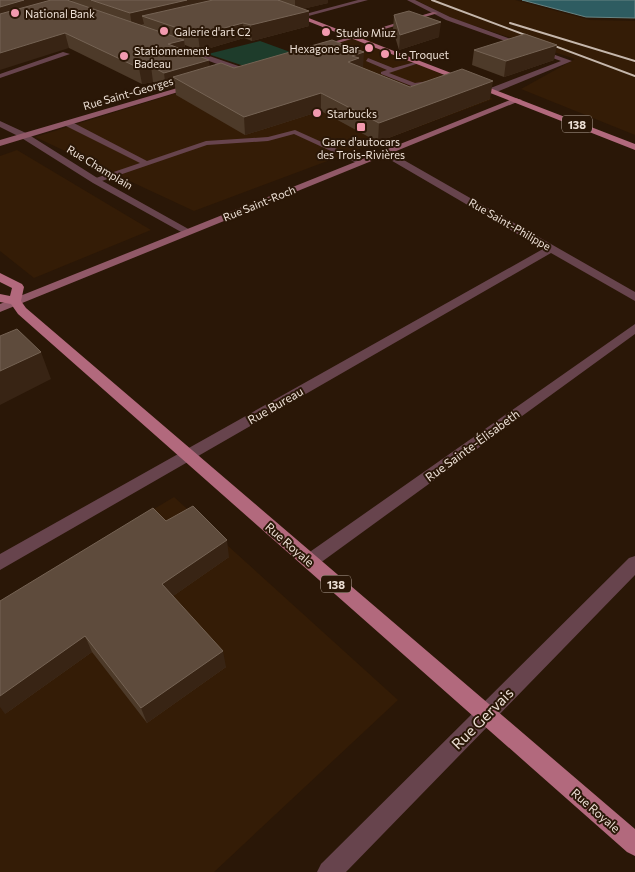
<svg xmlns="http://www.w3.org/2000/svg" width="635" height="872" font-family="Commissioner,sans-serif">
<rect width="100%" height="100%" fill="#2a1707"/>
<path fill="#341c06" d="M 416,0 L 515,0 L 590,20 L 635,21 L 635,135 L 521,89 L 575,59 L 454,19 Z
M 361,36 L 493,99 L 194,211 L 35,137 Z
M 17,150 L 151,230 L 34,278 L 0,251 L 0,156 Z
M 174,497 L 398,700 L 214,872 L 0,872 L 0,601 Z"/>
<path fill="#1e3c2b" d="M 260,41 L 293,53 L 244,66 L 208,54 Z"/>
<path fill="#2e5c61" stroke="#678484" d="M 522,0 L 635,0 L 635,18 L 586,17 Z"/>
<g fill="none" stroke-linecap="round" stroke-linejoin="round">
<path fill="#67444d" fill-rule="evenodd" d="M 368,58 L 393,68 L 419,61 L 419,63 L 389,73 L 415,83 L 429,81 L 432,83 L 414,87 L 381,74 L 381,72 L 387,70 L 366,61 Z
M 64,121 L 70,121 L 147,161 L 206,141 L 268,137 L 295,130 L 366,162 L 359,164 L 294,134 L 268,141 L 207,145 L 96,183 L 93,183 L 93,179 L 140,163 L 64,125 Z"/>
<path fill="#67444d" fill-rule="evenodd" d="M 358,0 L 368,0 L 301,18 L 298,16 Z
M 407,0 L 415,0 L 450,17 L 572,61 L 494,93 L 488,93 L 488,89 L 561,61 L 446,20 Z
M 166,41 L 247,69 L 248,71 L 241,73 L 164,44 Z
M 63,52 L 70,54 L 0,78 L 0,74 Z
M 0,121 L 26,133 L 99,179 L 192,231 L 187,234 L 183,233 L 93,183 L 20,137 L 0,127 Z
M 382,151 L 388,151 L 635,292 L 635,301 L 551,253 L 0,570 L 0,554 L 543,249 L 382,155 Z
M 635,324 L 635,334 L 316,566 L 310,568 L 304,566 L 301,561 L 304,556 Z
M 635,556 L 635,575 L 346,872 L 317,872 L 321,864 L 629,558 Z"/>
<path fill="#915968" fill-rule="evenodd" d="M 433,12 L 438,13 L 318,49 L 313,48 Z
M 191,84 L 198,86 L 0,146 L 0,140 Z
M 515,98 L 522,100 L 0,312 L 0,304 Z"/>
<path fill="#b2697d" fill-rule="evenodd" d="M 254,0 L 262,0 L 635,144 L 635,150 Z
M 0,273 L 22,284 L 24,287 L 21,301 L 26,308 L 635,829 L 635,856 L 627,852 L 18,314 L 11,304 L 0,302 L 0,294 L 10,296 L 12,288 L 0,282 Z"/>
<path stroke="#c5b7ac" stroke-width="2" d="M 432,0 L 635,76
M 510,23 L 635,61"/>
</g>
<path fill="#4d3a29" d="M 0,0 L 328,0 L 328,3 L 302,9 L 309,26 L 252,41 L 244,38 L 200,51 L 185,45 L 185,51 L 210,66 L 234,68 L 363,68 L 410,87 L 490,99 L 378,142 L 321,111 L 245,135 L 176,95 L 175,86 L 166,89 L 153,82 L 142,84 L 69,48 Z
M 394,15 L 439,37 L 399,50 L 393,30 Z
M 474,50 L 554,60 L 504,77 L 472,65 Z
M 166,521 L 229,557 L 173,596 L 226,667 L 147,723 L 92,652 L 5,714 Z"/>
<path fill="#382414" d="M 24,0 L 73,0 L 0,21 L 0,7 Z
M 187,0 L 246,0 L 142,16 L 144,24 L 132,27 L 130,13 Z
M 295,0 L 328,0 L 328,3 L 295,11 Z
M 309,11 L 309,26 L 252,41 L 251,25 Z
M 441,22 L 439,37 L 399,50 L 400,35 Z
M 243,23 L 244,38 L 200,51 L 198,35 Z
M 65,33 L 69,48 L 0,70 L 0,53 Z
M 184,40 L 186,54 L 168,44 Z
M 557,45 L 554,60 L 504,77 L 506,61 Z
M 364,52 L 363,69 L 348,62 L 352,56 Z
M 209,60 L 211,76 L 173,77 L 175,86 L 166,89 L 164,73 Z
M 151,66 L 153,82 L 142,84 L 139,68 Z
M 493,81 L 490,99 L 378,142 L 379,123 Z
M 321,93 L 321,111 L 245,135 L 244,117 Z
M 41,352 L 51,379 L 0,405 L 0,371 Z
M 227,540 L 229,557 L 166,601 L 162,584 Z
M 85,636 L 92,652 L 5,714 L 0,707 L 0,696 Z
M 223,651 L 226,667 L 147,723 L 141,708 Z"/>
<path fill="#5e4b3c" stroke="#756354" d="M 0,0 L 24,0 L 0,7 Z
M 51,0 L 67,0 L 184,40 L 168,44 L 209,60 L 164,73 L 151,66 L 139,68 L 65,33 L 0,53 L 0,14 Z
M 91,0 L 187,0 L 130,13 Z
M 213,0 L 280,0 L 278,0 L 309,11 L 251,25 L 243,23 L 198,35 L 142,16 Z
M 409,11 L 441,22 L 400,35 L 394,15 Z
M 525,34 L 557,45 L 506,61 L 474,50 Z
M 332,40 L 364,52 L 352,56 L 359,58 L 348,62 L 410,87 L 462,69 L 493,81 L 379,123 L 321,93 L 244,117 L 173,77 L 221,63 L 234,68 Z
M 17,329 L 41,352 L 0,371 L 0,336 Z
M 193,506 L 227,540 L 162,584 L 223,651 L 141,708 L 85,636 L 0,696 L 0,601 L 153,508 L 166,521 Z"/>
<g fill="#f29aaf" stroke="#2a1707" stroke-width="2">
<circle cx="15" cy="13" r="5"/>
<circle cx="164" cy="31" r="5"/>
<circle cx="326" cy="32" r="5"/>
<circle cx="369" cy="48" r="5"/>
<circle cx="385" cy="54" r="5"/>
<circle cx="124" cy="56" r="5"/>
<circle cx="317" cy="113" r="5"/>
<rect x="356" y="122" width="10" height="10" rx="2.5"/>
</g>
<g text-anchor="middle" dominant-baseline="central" stroke-width="4" stroke-linejoin="round" paint-order="stroke">
<g font-size="11" fill="#ede0d6" stroke="#2a1707" text-anchor="start">
<text x="25" y="13">National Bank</text>
<text x="174" y="31">Galerie d'art C2</text>
<text x="336" y="32">Studio Miuz</text>
<text x="359" y="48" text-anchor="end">Hexagone Bar</text>
<text x="134" y="50">Stationnement<tspan x="134" dy="13">Badeau</tspan></text>
<text x="395" y="54">Le Troquet</text>
<text x="327" y="113">Starbucks</text>
<text x="361" y="141" text-anchor="middle">Gare d'autocars<tspan x="361" dy="13">des Trois-Rivières</tspan></text>
</g>
<g font-size="11" fill="#ede0d6" stroke="#2a1707">
<text transform="translate(128 93) rotate(-16)">Rue Saint-Georges</text>
<text transform="translate(100 167) rotate(31)">Rue Champlain</text>
<text transform="translate(259 203) rotate(-22)">Rue Saint-Roch</text>
<text transform="translate(510 224) rotate(30)">Rue Saint-Philippe</text>
</g>
<g fill="#2a1707" stroke="#b2a498" stroke-width="1">
<rect x="562" y="115.5" width="30" height="17" rx="4"/>
<rect x="321" y="575.5" width="30" height="17" rx="4"/>
</g>
<g font-size="11" font-weight="bold" fill="#ede0d6">
<text x="577" y="124">138</text>
<text x="336" y="584">138</text>
</g>
<g font-size="12" fill="#ede0d6" stroke="#2a1707">
<text transform="translate(275 405) rotate(-30)">Rue Bureau</text>
<text transform="translate(472 445) rotate(-36)">Rue Sainte-Élisabeth</text>
<text transform="translate(290 544) rotate(41)">Rue Royale</text>
<text transform="translate(596 810) rotate(41)">Rue Royale</text>
</g>
<g font-size="15" fill="#ede0d6" stroke="#2a1707">
<text transform="translate(482 718) rotate(-45)">Rue Gervais</text>
</g>
</g>
</svg>
